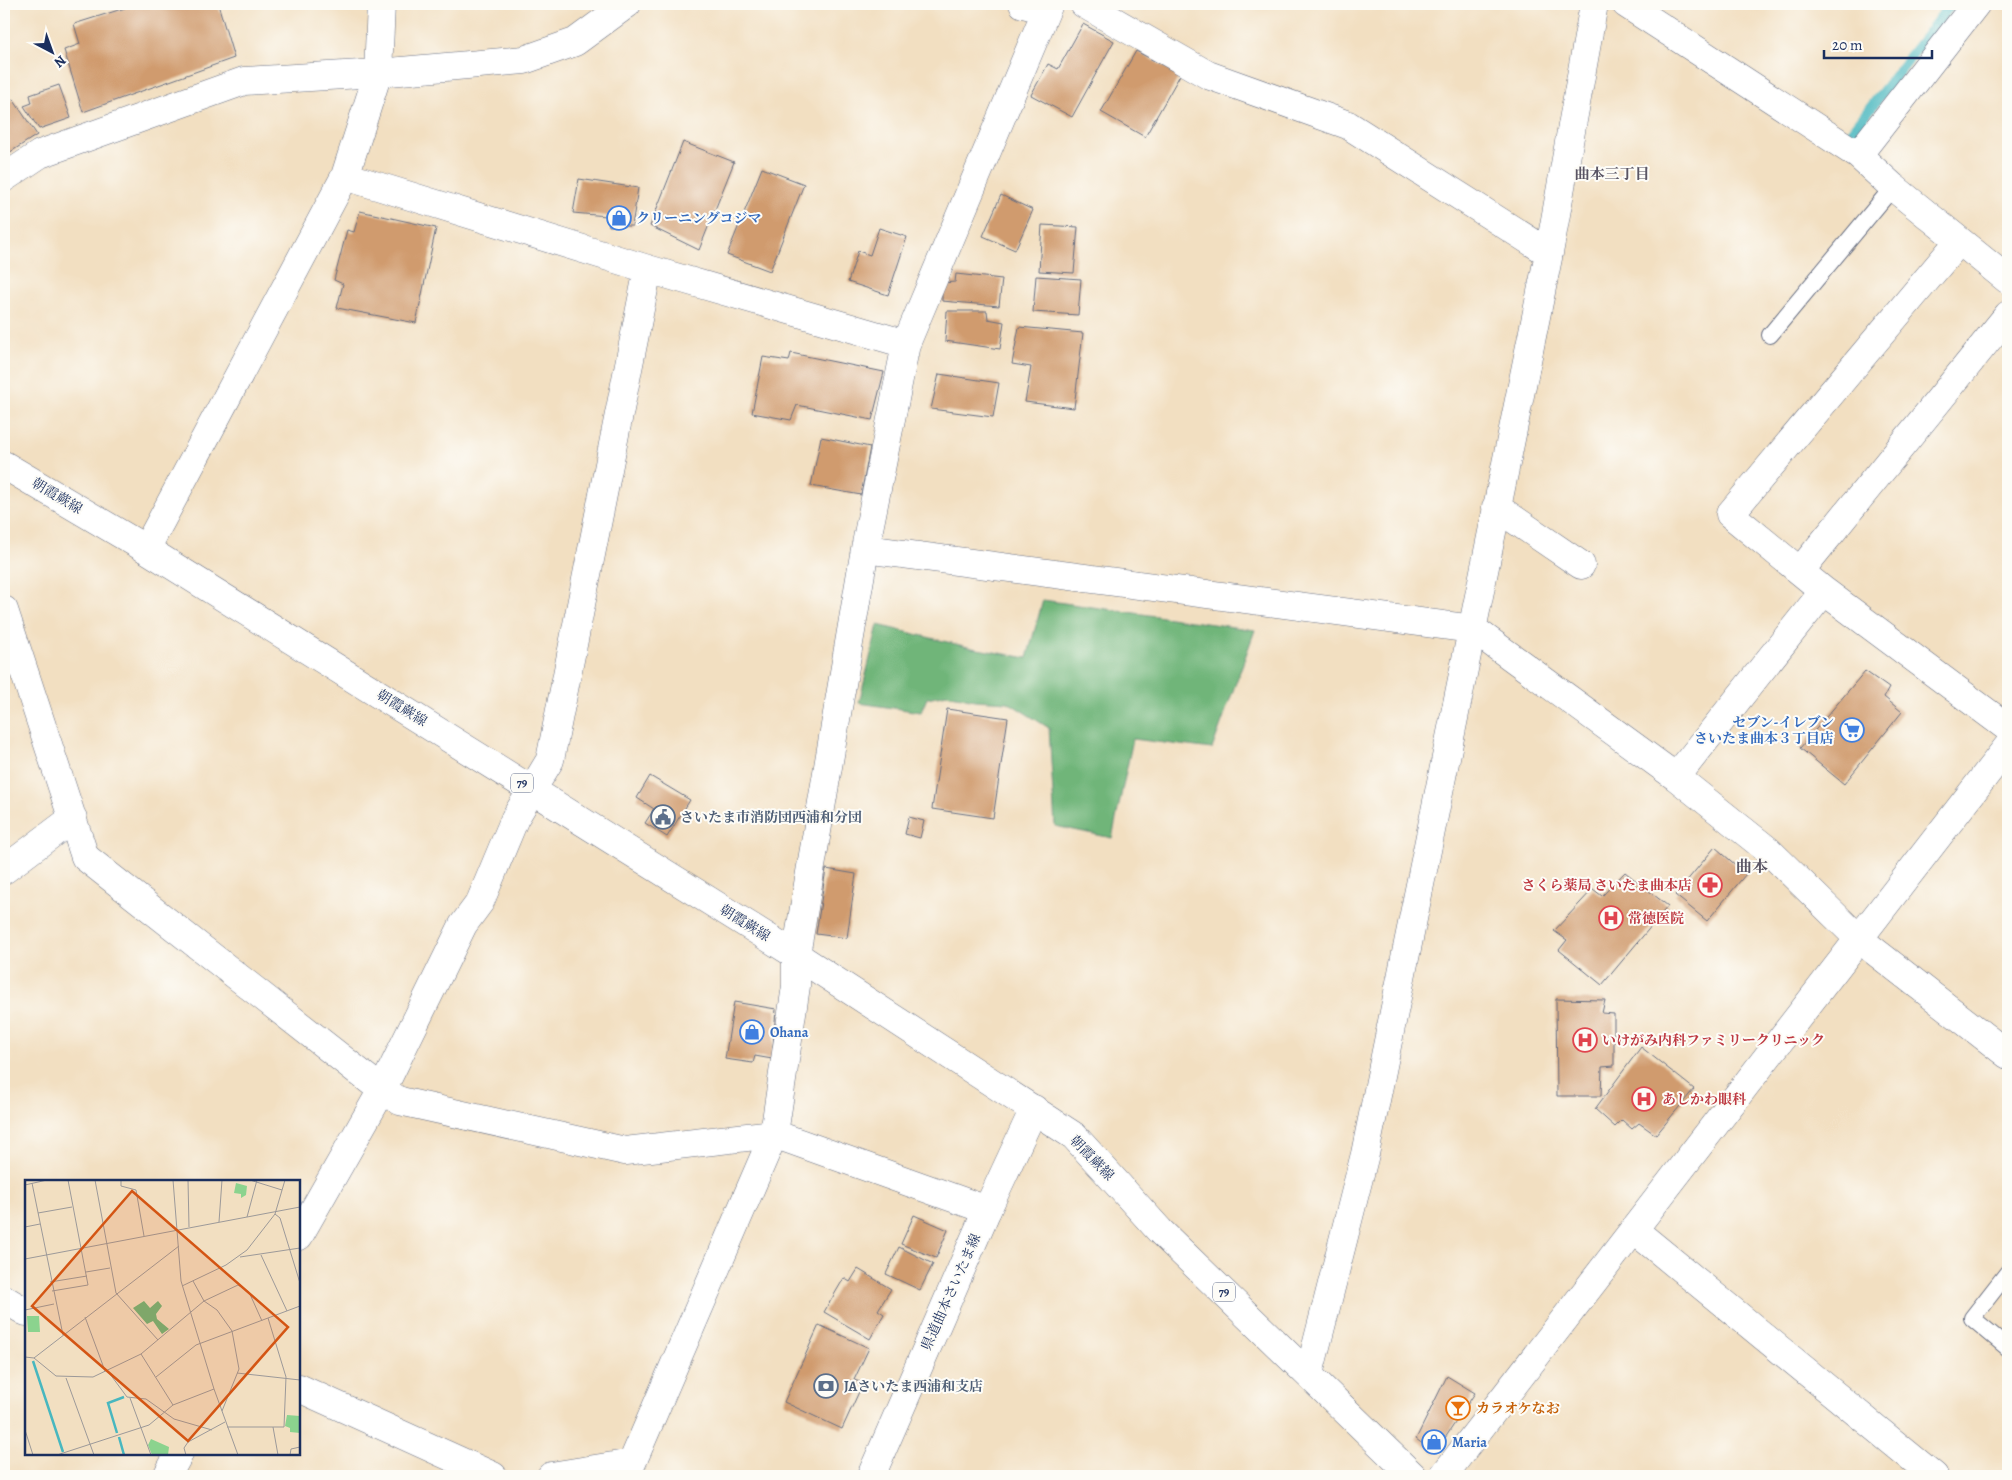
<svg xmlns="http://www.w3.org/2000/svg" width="2012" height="1480" font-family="Alegreya,'Noto Serif JP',serif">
<rect width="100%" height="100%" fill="#fdfcf7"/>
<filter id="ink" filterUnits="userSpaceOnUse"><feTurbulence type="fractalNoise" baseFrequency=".02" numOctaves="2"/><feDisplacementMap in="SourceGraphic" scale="10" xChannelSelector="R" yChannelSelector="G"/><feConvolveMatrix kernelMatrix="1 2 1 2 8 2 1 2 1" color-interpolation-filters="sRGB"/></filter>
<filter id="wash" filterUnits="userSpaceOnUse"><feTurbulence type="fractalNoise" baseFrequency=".0096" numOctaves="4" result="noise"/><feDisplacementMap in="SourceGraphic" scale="20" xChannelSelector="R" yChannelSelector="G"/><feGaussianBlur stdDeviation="1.12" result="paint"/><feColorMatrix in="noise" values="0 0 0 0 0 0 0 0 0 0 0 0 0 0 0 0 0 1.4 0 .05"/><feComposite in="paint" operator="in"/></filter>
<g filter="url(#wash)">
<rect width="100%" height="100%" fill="#f2dfc1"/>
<path fill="#70b579" stroke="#46726c" d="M 1043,600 L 1255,630 L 1212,749 L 1133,739 L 1112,838 L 1055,826 L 1049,728 L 1008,702 L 975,700 L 947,694 L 927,698 L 921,712 L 859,703 L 878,625 L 972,648 L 1027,658 Z"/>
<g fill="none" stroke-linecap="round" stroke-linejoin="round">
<path stroke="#48b7bf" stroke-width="11" d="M 1848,137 L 1951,4"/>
</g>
<g id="blocks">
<path fill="#d09b6e" d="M 123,4 L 218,4 L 234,58 L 83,112 L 64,50 L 80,44 L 74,24 L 125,8 Z
M 1083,24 L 1114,41 L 1072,117 L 1031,95 L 1048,64 L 1058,69 Z
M 1136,51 L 1180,75 L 1145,137 L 1101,112 Z
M 59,85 L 71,118 L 39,129 L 24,106 L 32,103 L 30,95 Z
M 13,99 L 37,135 L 4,156 L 4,101 L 6,103 Z
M 683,142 L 734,162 L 699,250 L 650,226 Z
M 762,168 L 804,184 L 770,271 L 727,255 Z
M 579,179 L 638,188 L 632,226 L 609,226 L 607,216 L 573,213 Z
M 1001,195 L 1033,210 L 1015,250 L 983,236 Z
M 360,211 L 436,228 L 416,323 L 337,308 L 343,284 L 334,280 L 347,230 L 354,232 Z
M 1042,225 L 1078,227 L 1074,273 L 1039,271 Z
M 879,228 L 907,237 L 888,295 L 848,282 L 858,251 L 870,255 Z
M 956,274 L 1002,279 L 999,306 L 942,301 L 942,283 L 955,282 Z
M 1036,276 L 1081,279 L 1078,315 L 1033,312 Z
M 947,311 L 987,311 L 988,319 L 1004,322 L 1000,349 L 945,341 Z
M 1019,327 L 1083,333 L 1074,408 L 1025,402 L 1031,367 L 1012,364 Z
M 791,353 L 884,372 L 872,420 L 797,405 L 791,420 L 752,413 L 763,357 L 789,361 Z
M 939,374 L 999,383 L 993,417 L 931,409 Z
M 821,437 L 870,447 L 861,495 L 811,486 Z
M 1865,671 L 1889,688 L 1884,697 L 1902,712 L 1844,784 L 1800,748 Z
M 947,709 L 1008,718 L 993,818 L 932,809 Z
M 650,776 L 690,800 L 667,837 L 645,823 L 654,809 L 637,798 Z
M 909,817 L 924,821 L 920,838 L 905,834 Z
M 1715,847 L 1746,874 L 1707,921 L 1675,895 Z
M 826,869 L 856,874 L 847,938 L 816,934 Z
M 1625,872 L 1668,906 L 1602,985 L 1559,950 L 1567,940 L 1554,931 L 1593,889 L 1602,896 Z
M 1556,999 L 1605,1000 L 1602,1013 L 1614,1014 L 1614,1066 L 1602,1067 L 1601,1096 L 1557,1096 Z
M 734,1002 L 776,1009 L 772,1059 L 755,1056 L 753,1063 L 725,1059 Z
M 1641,1047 L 1694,1089 L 1656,1135 L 1639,1123 L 1632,1129 L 1622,1120 L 1615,1127 L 1595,1109 Z
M 914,1215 L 948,1230 L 936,1258 L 901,1244 Z
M 899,1247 L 933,1264 L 920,1290 L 886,1274 Z
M 858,1269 L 891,1289 L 878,1310 L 884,1314 L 870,1339 L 824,1312 L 844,1278 L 850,1282 Z
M 819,1325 L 869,1348 L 854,1380 L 863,1383 L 842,1429 L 784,1402 Z
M 1447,1376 L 1475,1393 L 1435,1453 L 1416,1439 Z"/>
</g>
</g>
<g filter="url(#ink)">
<use href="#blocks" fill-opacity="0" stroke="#666d81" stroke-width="1"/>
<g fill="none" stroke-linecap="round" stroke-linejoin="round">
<g stroke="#666d81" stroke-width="18">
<path id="service" d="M 1770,335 L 1893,187
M 2008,1272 L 1972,1318 L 2008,1348"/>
</g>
<g stroke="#666d81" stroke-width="29">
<path id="minor" d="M 1023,4 L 1046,10
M 1084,4 L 1208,75 L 1348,125 L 1549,253
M 1626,4 L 1858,155 L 1893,187 L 2008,280
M 1858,155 L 1976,4
M 345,176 L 648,269 L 906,344
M 4,178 L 40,154 L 244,81 L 378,73 L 524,60 L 575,42 L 627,4
M 1959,241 L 1730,514 L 1824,591 L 2008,728
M 1496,507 L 1581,565
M 146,549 L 345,176 L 378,73 L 381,4
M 865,549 L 1473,629 L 1676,777 L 1769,851 L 1859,939 L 2008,1055
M 1800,571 L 2008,315
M 4,610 L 85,857 L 382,1090 L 400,1101 L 625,1151 L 774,1134 L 987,1210
M 1676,777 L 1824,591
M 4,870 L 73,818
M 1634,1230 L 1934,1476
M 299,1236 L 382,1090 L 463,925 L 480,902 L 515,818 L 550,760 L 648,269
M 4,1299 L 26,1312
M 1309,1374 L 1365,1154 L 1549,253 L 1594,4
M 299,1388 L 493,1476
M 167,1476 L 179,1454
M 551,1476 L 632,1463 L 774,1134 L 796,986 L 796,955 L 865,549 L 906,344 L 1049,4
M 1443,1476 L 2008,746"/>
</g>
<g stroke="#666d81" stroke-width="29">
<path id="secondary" d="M 871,1476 L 987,1210 L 1034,1109"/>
</g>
<g stroke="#666d81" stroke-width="29">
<path id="primary" d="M 4,465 L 146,549 L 796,955 L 1074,1136 L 1160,1231 L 1413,1476"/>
</g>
<use href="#service" stroke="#fff" stroke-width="16"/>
<use href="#minor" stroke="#fff" stroke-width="28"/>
<use href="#secondary" stroke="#fff" stroke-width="28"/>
<use href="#primary" stroke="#fff" stroke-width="28"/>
</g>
</g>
<defs>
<g id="shop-ring" transform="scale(1.25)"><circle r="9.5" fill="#fdfcf7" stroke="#3f7fe0" stroke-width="1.5"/><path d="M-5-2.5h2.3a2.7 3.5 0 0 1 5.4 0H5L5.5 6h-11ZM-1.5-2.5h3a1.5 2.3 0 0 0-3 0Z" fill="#3f7fe0"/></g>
<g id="supermarket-ring" transform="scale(1.25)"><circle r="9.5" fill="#fdfcf7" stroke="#3f7fe0" stroke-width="1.5"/><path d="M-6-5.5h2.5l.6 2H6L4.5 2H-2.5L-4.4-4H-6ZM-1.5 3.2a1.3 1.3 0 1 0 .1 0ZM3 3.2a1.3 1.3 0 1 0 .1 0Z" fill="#3f7fe0"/></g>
<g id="civic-ring" transform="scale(1.25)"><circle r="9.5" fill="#fdfcf7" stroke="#5c6f8a" stroke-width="1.5"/><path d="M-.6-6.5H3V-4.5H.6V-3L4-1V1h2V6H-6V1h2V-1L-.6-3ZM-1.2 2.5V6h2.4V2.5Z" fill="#5c6f8a"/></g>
<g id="pharmacy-ring" transform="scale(1.25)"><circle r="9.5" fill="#fdfcf7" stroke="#e0444e" stroke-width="1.5"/><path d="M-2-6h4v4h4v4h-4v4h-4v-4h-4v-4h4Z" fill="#e0444e"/></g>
<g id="hospital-ring" transform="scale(1.25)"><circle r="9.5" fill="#fdfcf7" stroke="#e0444e" stroke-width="1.5"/><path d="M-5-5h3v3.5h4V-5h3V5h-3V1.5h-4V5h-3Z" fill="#e0444e"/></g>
<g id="bank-ring" transform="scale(1.25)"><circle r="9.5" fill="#fdfcf7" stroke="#5c6f8a" stroke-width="1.5"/><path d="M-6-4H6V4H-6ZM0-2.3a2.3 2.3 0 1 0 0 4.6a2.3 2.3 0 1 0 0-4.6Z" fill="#5c6f8a"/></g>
<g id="bar-ring" transform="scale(1.25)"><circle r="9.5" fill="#fdfcf7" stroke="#e8710a" stroke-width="1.5"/><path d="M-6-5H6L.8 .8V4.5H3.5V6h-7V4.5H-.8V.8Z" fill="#e8710a"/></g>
</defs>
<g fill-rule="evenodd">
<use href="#shop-ring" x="619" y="218"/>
<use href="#supermarket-ring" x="1852" y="730"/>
<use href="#civic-ring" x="663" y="817"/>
<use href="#pharmacy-ring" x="1710" y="885"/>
<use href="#hospital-ring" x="1611" y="918"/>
<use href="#shop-ring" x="752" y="1032"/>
<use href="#hospital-ring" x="1585" y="1040"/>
<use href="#hospital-ring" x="1644" y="1099"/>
<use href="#bank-ring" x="826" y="1386"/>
<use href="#bar-ring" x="1458" y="1408"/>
<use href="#shop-ring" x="1434" y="1442"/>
</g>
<g text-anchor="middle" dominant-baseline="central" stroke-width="4" stroke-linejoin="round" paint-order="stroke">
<g fill="#fdfcf7" stroke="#5f6c8c" stroke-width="1">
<rect x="511" y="773.5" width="22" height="19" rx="4"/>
<rect x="1213" y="1282.5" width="22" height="19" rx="4"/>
</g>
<g font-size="12" font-weight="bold" fill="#1b2f5e">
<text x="522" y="783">79</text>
<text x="1224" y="1292">79</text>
</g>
<g font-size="14" font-weight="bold" fill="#366cbe" stroke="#fdfcf7" text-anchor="start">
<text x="636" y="218">クリーニングコジマ</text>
<text x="1834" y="722" text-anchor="end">セブン-イレブン<tspan x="1834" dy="16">さいたま曲本３丁目店</tspan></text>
<text x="770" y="1032">Ohana</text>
<text x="1452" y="1442">Maria</text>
</g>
<g font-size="14" fill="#1b2f5e" stroke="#fdfcf7">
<text transform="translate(57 496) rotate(31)">朝霞蕨線</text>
<text transform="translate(402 708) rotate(32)">朝霞蕨線</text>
<text transform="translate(745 923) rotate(32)">朝霞蕨線</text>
<text transform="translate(1092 1158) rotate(46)">朝霞蕨線</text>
<text transform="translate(951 1292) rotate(-66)">県道曲本さいたま線</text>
</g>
<g font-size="14" font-weight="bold" fill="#4e5e75" stroke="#fdfcf7" text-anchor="start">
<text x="680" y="817">さいたま市消防団西浦和分団</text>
<text x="844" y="1386">JAさいたま西浦和支店</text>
</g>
<g font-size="14" font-weight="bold" fill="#be3a42" stroke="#fdfcf7" text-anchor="start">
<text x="1692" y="885" text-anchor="end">さくら薬局 さいたま曲本店</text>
<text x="1628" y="918">常徳医院</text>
<text x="1602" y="1040">いけがみ内科ファミリークリニック</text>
<text x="1662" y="1099">あしかわ眼科</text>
</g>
<g font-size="14" font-weight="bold" fill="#c56008" stroke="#fdfcf7" text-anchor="start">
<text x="1476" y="1408">カラオケなお</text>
</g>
<g font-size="15" font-weight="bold" fill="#5a5564" stroke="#fdfcf7">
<text x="1612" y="174">曲本三丁目</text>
</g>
<g font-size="16" font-weight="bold" fill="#5a5564" stroke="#fdfcf7">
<text x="1752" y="867">曲本</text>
</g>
</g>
<g transform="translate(25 1180)">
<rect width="275" height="275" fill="#f2dfc1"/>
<path d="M 211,3 L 222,6 L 221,15 L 216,18 L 216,14 L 209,13 ZM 2,136 L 14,136 L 15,152 L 3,152 ZM 262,235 L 275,236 L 275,253 L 265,252 L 265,248 L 260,246 ZM 126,259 L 144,267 L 143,275 L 127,275 L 123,265 Z" fill="#8bd38e"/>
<path d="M 119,121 L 125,128 L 133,121 L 137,126 L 131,134 L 132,139 L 144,149 L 137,154 L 128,141 L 122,144 L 108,128 Z" fill="#70b579"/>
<path fill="none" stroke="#48b7bf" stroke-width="2.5" d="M 8,181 L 38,272M 92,253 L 83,223 L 99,217M 94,257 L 99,275"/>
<path fill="none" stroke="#9c9999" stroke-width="1" d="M 70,0 L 91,113 L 133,160M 96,0 L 96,6 L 111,10 L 119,56M 148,0 L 156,101 L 189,209 L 213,275M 163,0 L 164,47M 225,0 L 257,10M 7,3 L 38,155M 0,5 L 22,0M 13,33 L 47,27M 250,34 L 255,38 L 275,103M 222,37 L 232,0M 194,42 L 197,0M 0,47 L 15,44M 236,75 L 262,131M 215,77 L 275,68M 0,79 L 275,27M 61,92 L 85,88M 168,101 L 179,121 L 192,130 L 207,151 L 214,189 L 197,231M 25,102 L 62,96M 157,106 L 201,85 L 222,70 L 250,34 L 260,0M 27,111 L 63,105 L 43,0M 0,130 L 29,124M 60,137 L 80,191M 116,174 L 148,225M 0,177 L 9,178 L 31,196 L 68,197 L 116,174 L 179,121 L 213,105 L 224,112 L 237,141M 9,178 L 154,66M 82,190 L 102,217 L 121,219 L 149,239 L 187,250M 212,193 L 275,200M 131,197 L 171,165 L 275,126M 41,198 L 69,275M 105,218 L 126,275M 202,247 L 259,247 L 261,197 L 243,138M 248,247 L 253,275M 0,250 L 8,275M 32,275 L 124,245 L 148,225 L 189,209M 161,275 L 159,268 L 163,262 L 200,242M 265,275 L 266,269 L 275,267"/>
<path fill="#d45514" fill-opacity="0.15" stroke="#d45514" stroke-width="2.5" d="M 107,11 L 263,147 L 163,261 L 7,126 Z"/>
<rect width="275" height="275" fill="none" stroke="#1b2f5e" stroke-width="2.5"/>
</g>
<rect width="2012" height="1480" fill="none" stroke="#fdfcf7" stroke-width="20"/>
<g transform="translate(52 52) rotate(139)" stroke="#fdfcf7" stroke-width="4" paint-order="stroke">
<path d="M0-4L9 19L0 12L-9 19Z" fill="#1b2f5e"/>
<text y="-8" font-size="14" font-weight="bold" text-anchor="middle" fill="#1b2f5e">N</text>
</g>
<path d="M1824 50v8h108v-8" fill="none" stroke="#1b2f5e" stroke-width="2.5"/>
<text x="1832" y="50" font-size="15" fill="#1b2f5e" stroke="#fdfcf7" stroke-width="4" paint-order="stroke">20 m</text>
</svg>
